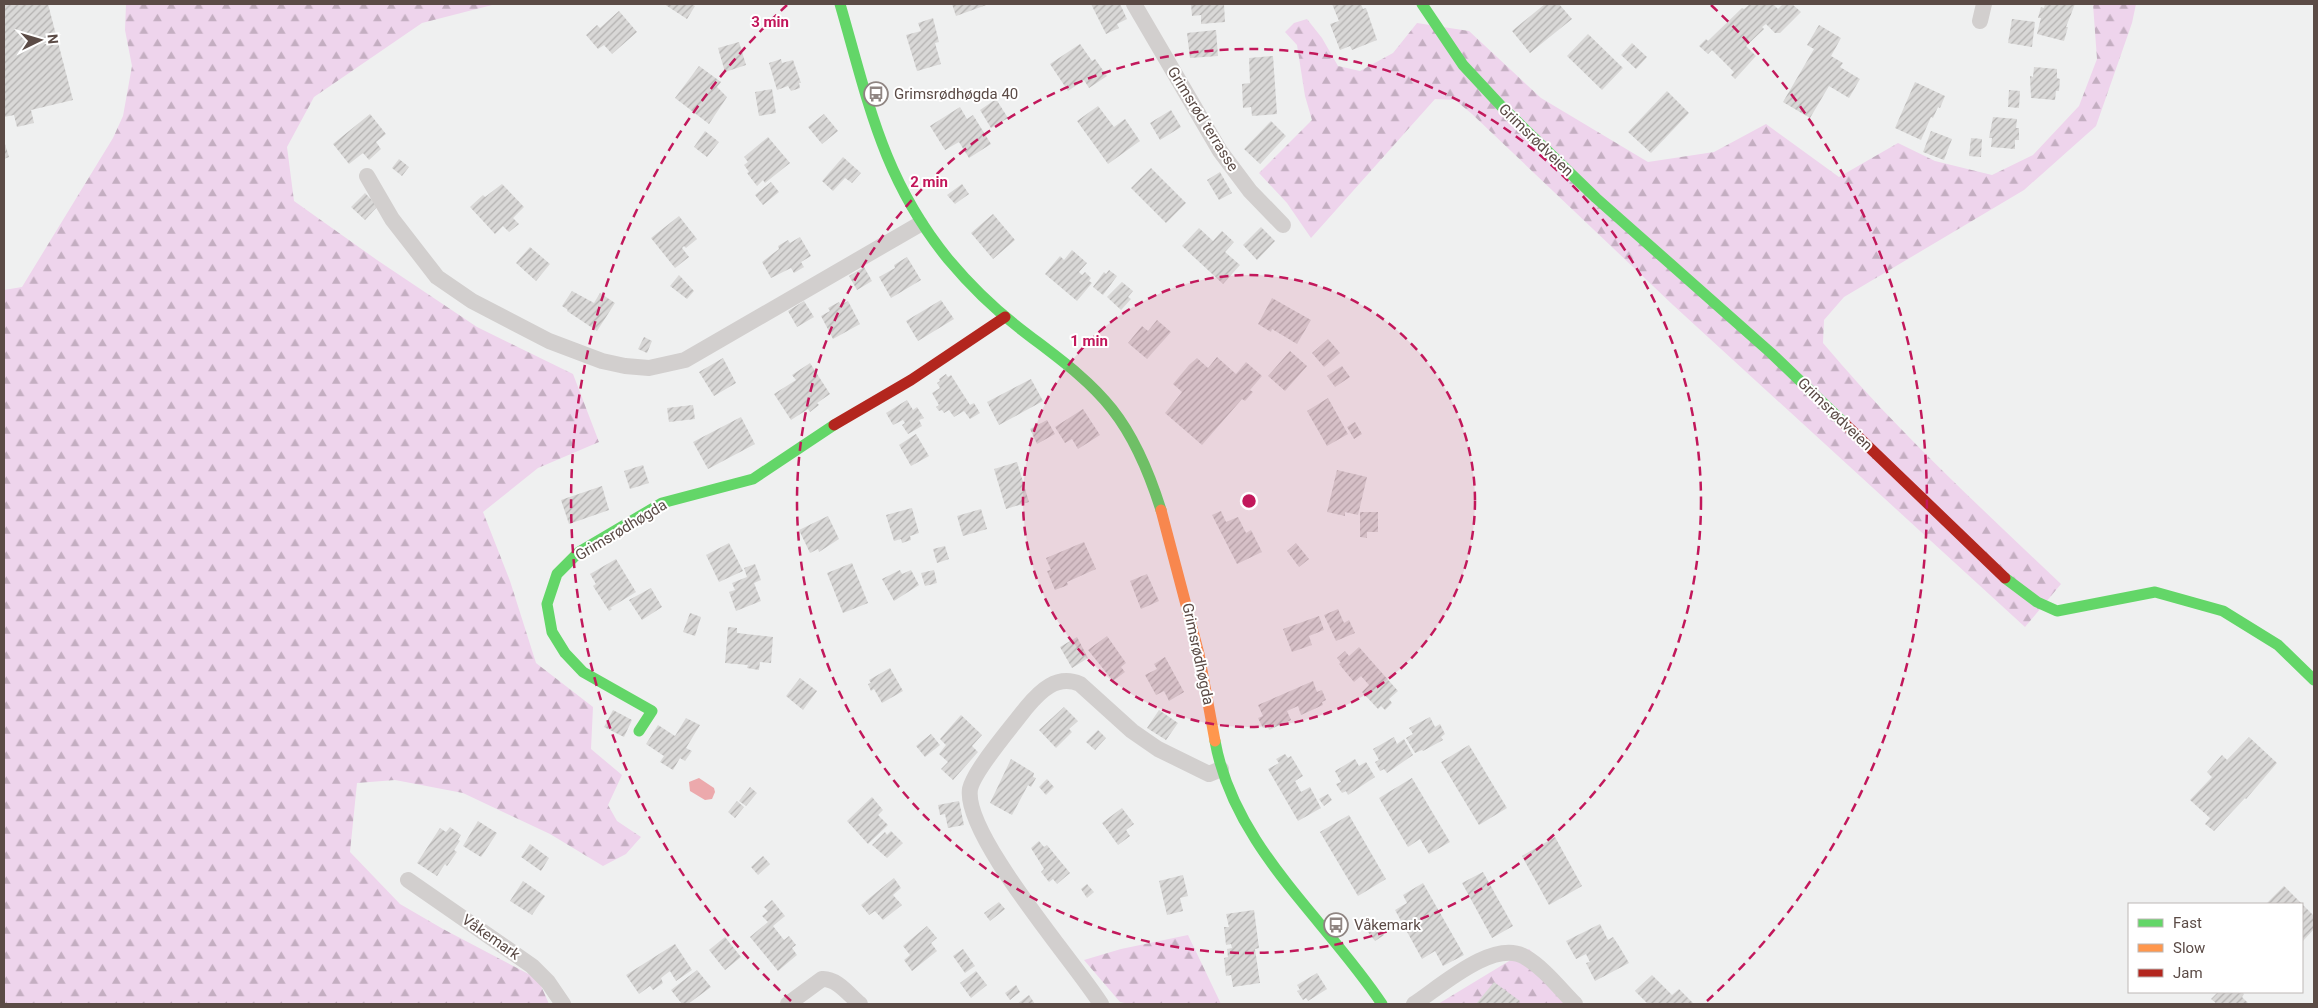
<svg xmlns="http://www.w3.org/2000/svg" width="2318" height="1008" font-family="Roboto,sans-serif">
<defs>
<pattern id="forest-firs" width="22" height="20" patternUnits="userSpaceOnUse" patternTransform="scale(1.25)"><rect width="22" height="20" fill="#eed4ec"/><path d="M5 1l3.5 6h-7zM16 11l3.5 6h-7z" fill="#c4aec1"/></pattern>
<pattern id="building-hatch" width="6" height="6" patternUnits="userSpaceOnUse" patternTransform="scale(1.25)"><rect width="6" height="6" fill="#d9d8d7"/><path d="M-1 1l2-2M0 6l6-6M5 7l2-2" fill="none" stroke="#b3b1b0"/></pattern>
</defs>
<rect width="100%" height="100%" fill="#eff0f0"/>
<path fill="url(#forest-firs)" d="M 126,4 L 496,4 L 422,23 L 314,97 L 287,147 L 294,201 L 377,260 L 477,327 L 573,374 L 599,442 L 538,468 L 483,512 L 510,581 L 536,663 L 593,707 L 591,749 L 622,775 L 608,805 L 617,821 L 641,837 L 626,854 L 603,866 L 550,834 L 463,793 L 395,780 L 357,783 L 350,852 L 400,904 L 443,929 L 538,979 L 549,1004 L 4,1004 L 4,290 L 22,287 L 113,138 L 123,116 L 132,66 L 125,30 Z
M 2093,4 L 2136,4 L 2132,23 L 2096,126 L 2024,190 L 1844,297 L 1824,320 L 1823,343 C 1896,430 1979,506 2061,584 L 2025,627 L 1673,305 L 1472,114 L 1455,100 L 1435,99 L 1311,238 L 1287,203 L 1259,173 L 1312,120 L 1305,96 L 1297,45 L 1285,32 L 1294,23 L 1307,19 L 1322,38 L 1338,66 L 1360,71 L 1393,53 L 1417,23 L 1469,31 L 1541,98 L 1648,162 L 1714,152 L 1766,124 L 1839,177 L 1898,143 L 1935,161 L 1992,175 L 2033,155 L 2079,106 L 2097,59 Z
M 1188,935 L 1221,1004 L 1129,1004 L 1120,1002 L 1084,960 L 1121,949 Z
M 1529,949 L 1582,1004 L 1438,1004 Z"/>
<path fill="#eca9ac" d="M 699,778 L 714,788 L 715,792 L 712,799 L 705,800 L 690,791 L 689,782 Z"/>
<path fill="url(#building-hatch)" d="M 4,4 L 48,4 L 73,100 L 31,110 L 34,123 L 17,127 L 14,115 L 4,117 Z
M 664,4 L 691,4 L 695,6 L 687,19 Z
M 952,4 L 989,4 L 956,16 Z
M 1091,4 L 1120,4 L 1127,19 L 1117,24 L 1119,28 L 1106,34 Z
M 1191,4 L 1224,4 L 1225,22 L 1201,24 L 1201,15 L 1192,16 Z
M 1332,4 L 1361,4 L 1363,9 L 1366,8 L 1377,40 L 1352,50 L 1350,46 L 1340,50 L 1330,24 L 1339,21 Z
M 1545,4 L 1559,4 L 1572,19 L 1530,53 L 1512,31 Z
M 1750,4 L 1773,4 L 1778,9 L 1783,4 L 1792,4 L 1801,12 L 1780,33 L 1775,33 L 1766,24 L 1762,27 L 1764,29 L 1746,46 L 1756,56 L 1735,79 L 1731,75 L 1734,72 L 1712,50 L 1708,54 L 1699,46 L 1706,39 L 1708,41 L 1742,8 L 1744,9 Z
M 2045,4 L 2075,4 L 2066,27 L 2068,27 L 2064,41 L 2037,34 L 2041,18 L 2038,18 L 2041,7 L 2044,8 Z
M 619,11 L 637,32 L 612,54 L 604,45 L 598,49 L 586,35 L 597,25 L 600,28 Z
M 933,18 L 939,42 L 935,43 L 941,64 L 917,71 L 906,35 L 921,31 L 918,23 Z
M 2012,19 L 2035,22 L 2032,47 L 2008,43 Z
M 1819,25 L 1841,38 L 1831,56 L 1843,63 L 1840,67 L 1860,79 L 1849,98 L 1829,86 L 1810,118 L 1783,102 L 1814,49 L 1807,45 Z
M 1216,30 L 1218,56 L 1190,58 L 1187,33 Z
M 1588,34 L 1623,68 L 1602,90 L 1567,56 Z
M 739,42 L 746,65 L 725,72 L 718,48 Z
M 1632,43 L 1647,57 L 1636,69 L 1621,55 Z
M 1080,44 L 1092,61 L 1095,59 L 1107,76 L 1089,88 L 1084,80 L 1068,91 L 1050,64 Z
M 1273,56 L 1277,114 L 1252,116 L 1251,107 L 1243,108 L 1242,84 L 1250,83 L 1249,58 Z
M 781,59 L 782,63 L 793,60 L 801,83 L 799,83 L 800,88 L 791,91 L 788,86 L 777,90 L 769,63 Z
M 699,66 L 721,82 L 717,87 L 727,97 L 709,124 L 675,98 Z
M 2034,67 L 2057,69 L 2057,78 L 2060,79 L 2059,91 L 2056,91 L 2055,100 L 2031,98 L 2030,76 L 2033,77 Z
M 1915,82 L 1945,96 L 1940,108 L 1938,107 L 1933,118 L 1931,117 L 1921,140 L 1895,128 Z
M 772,89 L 776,113 L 759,116 L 755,92 Z
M 2009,90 L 2020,91 L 2019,108 L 2008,107 Z
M 1667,91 L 1689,113 L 1651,153 L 1628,132 Z
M 996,99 L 1008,118 L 991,128 L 980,110 Z
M 1098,106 L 1114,127 L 1125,119 L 1140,141 L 1108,164 L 1077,121 Z
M 960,107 L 967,119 L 973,115 L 991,144 L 969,158 L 959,142 L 945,150 L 930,126 Z
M 1171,110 L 1181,127 L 1160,140 L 1150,123 Z
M 370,114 L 386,134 L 376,142 L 381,149 L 369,160 L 363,153 L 349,164 L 333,144 Z
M 824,114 L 838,131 L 822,144 L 808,127 Z
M 1993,117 L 2017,119 L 2016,128 L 2019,128 L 2019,140 L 2015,140 L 2015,149 L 1991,147 L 1992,138 L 1989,138 Z
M 1271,121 L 1286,136 L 1260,164 L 1244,149 Z
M 705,131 L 719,142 L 707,157 L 694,147 Z
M 1931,131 L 1952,139 L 1944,160 L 1923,152 Z
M 768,137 L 790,163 L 765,183 L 763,180 L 757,186 L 747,173 L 749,172 L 744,165 L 748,162 L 744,157 Z
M 1971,138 L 1982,139 L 1981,157 L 1969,156 Z
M 4,141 L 9,157 L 4,159 Z
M 843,157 L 861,173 L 852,183 L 845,178 L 833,191 L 822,181 Z
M 399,159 L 409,167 L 402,176 L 392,168 Z
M 1151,168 L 1186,203 L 1166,223 L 1131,188 Z
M 1220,172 L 1232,193 L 1219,200 L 1207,180 Z
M 771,182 L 779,192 L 763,205 L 755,195 Z
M 502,184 L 524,207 L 513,218 L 519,224 L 509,232 L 503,226 L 495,234 L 470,207 L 483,195 L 485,197 Z
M 962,184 L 969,194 L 955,204 L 947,195 Z
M 365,193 L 378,206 L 365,220 L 351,207 Z
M 993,214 L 1015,240 L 993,259 L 971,233 Z
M 679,216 L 697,239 L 686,248 L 684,246 L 682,248 L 689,257 L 675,268 L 651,238 Z
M 1261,227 L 1275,241 L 1257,260 L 1243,245 Z
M 1199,228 L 1213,241 L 1222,231 L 1234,242 L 1225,252 L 1240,265 L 1223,284 L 1182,246 Z
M 800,237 L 811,256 L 801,262 L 804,267 L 794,273 L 791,268 L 771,278 L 762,262 L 779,249 L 778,246 L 788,240 L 790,243 Z
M 530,247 L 550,264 L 536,281 L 516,263 Z
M 1072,250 L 1087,263 L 1079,272 L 1082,275 L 1085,272 L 1091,278 L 1089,281 L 1092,283 L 1077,301 L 1045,274 L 1060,256 L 1064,260 Z
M 907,257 L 921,280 L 891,298 L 879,277 L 895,268 L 894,265 Z
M 864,267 L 872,281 L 857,290 L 849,276 Z
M 1109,270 L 1117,276 L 1103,295 L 1093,287 L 1104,272 L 1106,274 Z
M 679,275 L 694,291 L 687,299 L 670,286 Z
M 1122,282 L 1133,291 L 1128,297 L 1131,299 L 1121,310 L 1107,297 Z
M 572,291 L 594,303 L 600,293 L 615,303 L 597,331 L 567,311 L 568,310 L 562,306 Z
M 1272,298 L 1311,320 L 1297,344 L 1272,329 L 1271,332 L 1258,324 Z
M 941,300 L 954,319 L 918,341 L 906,321 Z
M 804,301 L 814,317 L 797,327 L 788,311 Z
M 848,301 L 860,324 L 833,339 L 821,316 L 830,311 L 828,308 L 839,302 L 841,305 Z
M 1157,320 L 1171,332 L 1147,359 L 1128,343 L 1142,326 L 1148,331 Z
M 644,337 L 652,341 L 647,353 L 638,349 Z
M 1328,339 L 1340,353 L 1324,367 L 1312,353 Z
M 1290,351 L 1307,366 L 1285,391 L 1268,376 Z
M 1217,357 L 1236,374 L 1246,362 L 1262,376 L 1250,390 L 1253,392 L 1245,401 L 1242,399 L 1202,445 L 1165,413 L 1182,392 L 1173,384 L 1189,365 L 1197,358 L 1208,368 Z
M 723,358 L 736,383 L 714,396 L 699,372 Z
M 810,363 L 830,394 L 817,403 L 819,405 L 810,412 L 808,409 L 791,420 L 774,394 L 796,380 L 792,375 Z
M 1342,366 L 1350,377 L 1335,387 L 1327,376 Z
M 946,374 L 948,377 L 951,375 L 970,405 L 974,403 L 980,413 L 970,419 L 964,411 L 954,417 L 949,410 L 944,413 L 942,410 L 939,411 L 936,407 L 939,405 L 932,393 L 940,388 L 937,383 L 940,381 L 939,379 Z
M 1031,379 L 1043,401 L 999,425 L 987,402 Z
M 1328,398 L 1348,434 L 1327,446 L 1307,411 Z
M 907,400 L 913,410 L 917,407 L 924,418 L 919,420 L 922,426 L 908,434 L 902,425 L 905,423 L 903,420 L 893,425 L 886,413 Z
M 693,405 L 695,419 L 669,422 L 667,408 Z
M 1083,409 L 1100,435 L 1078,449 L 1072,439 L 1065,443 L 1055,427 Z
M 741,417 L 755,444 L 708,469 L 693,442 Z
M 1047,420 L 1055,434 L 1037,444 L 1030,429 Z
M 1355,422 L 1362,434 L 1354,439 L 1347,427 Z
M 916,434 L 929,456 L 911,466 L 899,445 Z
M 1017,462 L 1029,502 L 1006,509 L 994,469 Z
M 643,465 L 649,483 L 630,489 L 624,471 Z
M 1337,470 L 1367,477 L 1358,515 L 1345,512 L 1345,516 L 1327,512 Z
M 602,486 L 609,510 L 569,524 L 561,500 Z
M 912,508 L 919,533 L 910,536 L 911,540 L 902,543 L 901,539 L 894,541 L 886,515 Z
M 981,509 L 987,529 L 963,536 L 957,516 Z
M 1221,511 L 1226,522 L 1238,517 L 1246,533 L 1251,530 L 1262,552 L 1237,564 L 1212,515 Z
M 1360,512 L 1378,512 L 1378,532 L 1367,532 L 1367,538 L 1360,537 Z
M 828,516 L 839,539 L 819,552 L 818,549 L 810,553 L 799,530 Z
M 1084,542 L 1096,569 L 1067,582 L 1068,585 L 1055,590 L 1047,571 L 1051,570 L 1046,558 Z
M 729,543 L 743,571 L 719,582 L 706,555 Z
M 1296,543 L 1309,559 L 1299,567 L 1287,551 Z
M 945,546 L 949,559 L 937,563 L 933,549 Z
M 616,559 L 636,592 L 610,608 L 612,609 L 609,611 L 593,586 L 596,584 L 590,574 Z
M 852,563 L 868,603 L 843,613 L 827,573 Z
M 755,564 L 761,580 L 754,583 L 761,601 L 736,611 L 729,592 L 735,590 L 732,583 L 747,577 L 744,568 Z
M 900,570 L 902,574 L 911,570 L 919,585 L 894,601 L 882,579 Z
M 934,570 L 937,583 L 925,586 L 921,573 Z
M 1147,574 L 1159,601 L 1141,609 L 1130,581 Z
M 651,588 L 662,607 L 642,620 L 629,600 Z
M 1338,609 L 1344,623 L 1349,620 L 1355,633 L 1336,641 L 1324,615 Z
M 690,613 L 701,617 L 695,636 L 683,632 Z
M 1319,616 L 1324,630 L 1309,636 L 1312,645 L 1292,652 L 1283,629 Z
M 728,627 L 737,628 L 737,633 L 773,637 L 771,663 L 760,662 L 759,670 L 747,668 L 748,665 L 725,663 Z
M 1107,636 L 1126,663 L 1121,667 L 1125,672 L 1113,681 L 1088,650 Z
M 1077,637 L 1088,658 L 1072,668 L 1060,647 Z
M 1359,647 L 1398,691 L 1389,699 L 1392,703 L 1385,710 L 1381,706 L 1378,709 L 1362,692 L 1369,685 L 1361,676 L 1354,682 L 1339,664 L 1341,663 L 1337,658 L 1345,651 L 1349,656 Z
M 1165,657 L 1184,692 L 1169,701 L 1164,691 L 1156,695 L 1145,675 L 1157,669 L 1154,664 Z
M 890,668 L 903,691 L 882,703 L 874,689 L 871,691 L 868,684 L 871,683 L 869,680 Z
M 800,678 L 817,691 L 803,710 L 786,696 Z
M 1313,681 L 1317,692 L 1322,690 L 1326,700 L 1322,702 L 1323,705 L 1301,715 L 1298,706 L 1287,711 L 1291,720 L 1269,730 L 1268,726 L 1263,728 L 1258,718 L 1263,716 L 1258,705 Z
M 1064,707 L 1078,721 L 1069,729 L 1072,732 L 1056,748 L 1039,730 Z
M 613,710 L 632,720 L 624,737 L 604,727 Z
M 1159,710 L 1178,723 L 1166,740 L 1147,728 Z
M 961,715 L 982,735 L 972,746 L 978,752 L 953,780 L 941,769 L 948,762 L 939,754 L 946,745 L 940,739 Z
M 1430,717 L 1435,727 L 1440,724 L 1445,734 L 1441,737 L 1443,740 L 1423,751 L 1422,750 L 1415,753 L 1406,738 L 1413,734 L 1409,728 Z
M 686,718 L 700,725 L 686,748 L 692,751 L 685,761 L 680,758 L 673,770 L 660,762 L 664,756 L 646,744 L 658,725 L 675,736 Z
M 1098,730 L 1106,738 L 1095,750 L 1086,742 Z
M 931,734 L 940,745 L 925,757 L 916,746 Z
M 1394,737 L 1397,744 L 1404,739 L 1413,755 L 1387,773 L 1384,769 L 1380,771 L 1375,762 L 1379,760 L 1373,749 Z
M 2249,737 L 2277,763 L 2246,799 L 2245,798 L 2214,831 L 2205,824 L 2210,818 L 2190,800 L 2212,777 L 2207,772 L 2222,755 L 2227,760 Z
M 1469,745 L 1507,808 L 1479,825 L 1441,762 Z
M 1285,754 L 1288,758 L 1291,756 L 1303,776 L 1295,781 L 1301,792 L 1310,787 L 1321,808 L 1298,821 L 1268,769 L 1279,763 L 1276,759 Z
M 1011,759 L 1034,773 L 1033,777 L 1036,778 L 1031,787 L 1028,785 L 1012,815 L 990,803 Z
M 1355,759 L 1359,766 L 1366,762 L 1375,777 L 1348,795 L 1346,791 L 1342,793 L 1336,784 L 1341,782 L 1335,771 Z
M 1412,778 L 1450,842 L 1429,854 L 1420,839 L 1408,847 L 1379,798 Z
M 1047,779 L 1054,787 L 1046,795 L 1039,787 Z
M 750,787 L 757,793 L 746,806 L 739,801 Z
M 1328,794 L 1332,800 L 1324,806 L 1319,799 Z
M 872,797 L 883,810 L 878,815 L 888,825 L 868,844 L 847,821 Z
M 737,801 L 744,807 L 735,818 L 728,812 Z
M 959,801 L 964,825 L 948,828 L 945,814 L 940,815 L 938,805 Z
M 1122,808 L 1134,824 L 1126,830 L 1130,836 L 1118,845 L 1102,823 Z
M 1349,815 L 1386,879 L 1358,896 L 1320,832 Z
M 478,821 L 497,833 L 481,857 L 463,846 Z
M 450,827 L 461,835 L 458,840 L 460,841 L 454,850 L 457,852 L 447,866 L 445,864 L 437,876 L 417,863 L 440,828 L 446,832 Z
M 891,831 L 903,843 L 887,858 L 872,845 L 885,832 L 887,835 Z
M 1555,837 L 1582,886 L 1549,905 L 1522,856 Z
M 1039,841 L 1044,847 L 1047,845 L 1070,873 L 1057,884 L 1053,879 L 1049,882 L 1041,872 L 1044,869 L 1031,848 Z
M 530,844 L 549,858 L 541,871 L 521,857 Z
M 763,856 L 770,864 L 758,875 L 751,867 Z
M 1483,872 L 1513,926 L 1492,938 L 1462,883 Z
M 1183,875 L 1188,896 L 1180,898 L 1183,911 L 1167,915 L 1159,881 Z
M 894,878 L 901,888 L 893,895 L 902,905 L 883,920 L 875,911 L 869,915 L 861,905 Z
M 523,881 L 545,896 L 532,915 L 510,901 Z
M 1423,883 L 1464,955 L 1443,966 L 1435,951 L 1422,959 L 1395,910 L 1407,903 L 1403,895 Z
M 1087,884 L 1094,892 L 1087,898 L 1081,889 Z
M 2284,886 L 2314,916 L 2314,929 L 2303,941 L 2302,904 L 2266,904 Z
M 772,900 L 785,916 L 773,926 L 784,940 L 789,936 L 796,945 L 792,948 L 797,955 L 778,971 L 750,937 L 768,922 L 762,916 L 768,911 L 764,907 Z
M 999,902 L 1005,909 L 990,921 L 984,913 Z
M 1254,910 L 1259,948 L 1255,949 L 1260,983 L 1233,987 L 1231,975 L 1226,976 L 1224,958 L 1228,957 L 1227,949 L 1232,948 L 1231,944 L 1226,945 L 1224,927 L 1229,927 L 1226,914 Z
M 1600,924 L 1608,940 L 1613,937 L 1619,946 L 1629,963 L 1595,981 L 1586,963 L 1590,962 L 1586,954 L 1576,959 L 1566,941 Z
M 927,926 L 937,938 L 931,943 L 937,951 L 912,971 L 904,960 L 910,955 L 903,946 Z
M 1377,926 L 1384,935 L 1375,941 L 1368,932 Z
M 725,937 L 741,957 L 725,970 L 709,950 Z
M 675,944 L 692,970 L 676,981 L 670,971 L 661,978 L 663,983 L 653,990 L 650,986 L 639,994 L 626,975 Z
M 963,949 L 975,966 L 965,973 L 953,956 Z
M 697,970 L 711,987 L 688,1004 L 682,1004 L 671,990 Z
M 976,971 L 987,985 L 971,998 L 960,983 Z
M 1317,973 L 1327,989 L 1308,1001 L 1306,998 L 1303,1000 L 1297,991 L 1300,990 L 1297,985 Z
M 1652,975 L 1672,995 L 1679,989 L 1694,1004 L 1648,1004 L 1635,991 Z
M 1494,982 L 1520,1001 L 1518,1004 L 1476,1004 Z
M 1016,985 L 1020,992 L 1010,1000 L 1005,993 Z
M 2218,992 L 2242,992 L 2244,994 L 2242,997 L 2249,1004 L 2217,1004 L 2211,999 Z
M 1029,995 L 1035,1004 L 1017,1004 Z"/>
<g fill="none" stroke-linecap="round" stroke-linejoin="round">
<path stroke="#d2cfce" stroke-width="16" d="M 1134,4 L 1220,151 L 1250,191 L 1283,225
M 1980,21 L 1984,4
M 367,176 L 392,219 L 437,277 L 472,301 L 549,341 L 602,361 L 625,366 L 649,368 L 685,360 L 920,224
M 408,880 L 532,966 L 548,982 L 563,1004
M 788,1004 L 822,979 C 837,978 849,995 860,1004
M 1101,1004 C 1074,961 963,835 970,789 C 974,770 1013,725 1026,708 C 1040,691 1057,674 1080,684 L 1132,731 L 1158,749 L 1209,774 L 1221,769
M 1414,1004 C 1440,987 1494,938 1525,957 C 1544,968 1560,989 1575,1004"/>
<path stroke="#63d668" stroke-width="11" d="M 840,4 C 868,100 882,178 948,259 C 969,284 992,307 1018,327 C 1051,353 1086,376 1112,409 C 1135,438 1150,475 1161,510
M 1422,4 L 1463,65 L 1503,108 L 1596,198 L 1771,353 L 1845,424
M 2005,578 L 2037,602 L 2057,611 L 2155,592 L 2223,611 L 2278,645 L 2314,680
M 639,731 L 652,711 L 583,672 L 565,653 L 552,632 L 547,604 L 557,574 L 579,552 L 662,503 L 753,479 L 834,425
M 1215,741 C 1234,847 1325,918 1382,1004"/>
<path stroke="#ff974d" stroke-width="11" d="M 1161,510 L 1199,654 L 1215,741"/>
<path stroke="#b3261e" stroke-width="11" d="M 1845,424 L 2005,578
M 834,425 L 911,380 L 1005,317"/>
</g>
<circle cx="1249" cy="501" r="226" fill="#c2185b" fill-opacity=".12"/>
<g fill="none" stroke="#c2185b" stroke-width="2.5" stroke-dasharray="9 6">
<circle cx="1249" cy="501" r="226"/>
<circle cx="1249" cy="501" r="452"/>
<path d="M791 1001A678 678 0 0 1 787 5M1711 5A678 678 0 0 1 1707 1001"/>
</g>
<defs>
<g id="bus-ring" transform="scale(1.25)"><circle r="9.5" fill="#fff" stroke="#8f8582" stroke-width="1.5"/><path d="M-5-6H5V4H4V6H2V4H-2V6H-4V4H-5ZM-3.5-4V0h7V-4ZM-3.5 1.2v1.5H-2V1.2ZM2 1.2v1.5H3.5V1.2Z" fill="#8f8582"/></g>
</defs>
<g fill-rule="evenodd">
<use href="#bus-ring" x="876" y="94"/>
<use href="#bus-ring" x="1336" y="925"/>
</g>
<g text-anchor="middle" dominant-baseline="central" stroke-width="4" stroke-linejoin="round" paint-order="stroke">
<g font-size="15" fill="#5b4b46" stroke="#fff" text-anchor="start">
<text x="894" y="94">Grimsrødhøgda 40</text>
<text x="1354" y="925">Våkemark</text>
</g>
<g font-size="15" fill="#5b4b46" stroke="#fff">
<text transform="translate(1203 119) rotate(58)">Grimsrød terrasse</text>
<text transform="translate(1536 140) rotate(44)">Grimsrødveien</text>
<text transform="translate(1835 414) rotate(44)">Grimsrødveien</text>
<text transform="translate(621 530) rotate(-31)">Grimsrødhøgda</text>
<text transform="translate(1198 654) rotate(78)">Grimsrødhøgda</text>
<text transform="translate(491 937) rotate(35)">Våkemark</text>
</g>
</g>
<circle cx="1249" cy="501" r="8" fill="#c2185b" stroke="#fff" stroke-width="2.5"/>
<g font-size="15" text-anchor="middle" font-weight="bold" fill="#c2185b" stroke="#fff" stroke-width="4" stroke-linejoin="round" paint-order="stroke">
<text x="770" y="27">3 min</text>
<text x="929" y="187">2 min</text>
<text x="1089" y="346">1 min</text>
</g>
<rect width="2318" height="1008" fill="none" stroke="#5b4b46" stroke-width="10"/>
<rect x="2128" y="903" width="175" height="90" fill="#ffffff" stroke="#bdb7b5"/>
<rect x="2138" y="919" width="25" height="8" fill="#63d668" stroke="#bdb7b5"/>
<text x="2173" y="928" font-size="15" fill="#5b4b46">Fast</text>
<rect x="2138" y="944" width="25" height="8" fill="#ff974d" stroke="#bdb7b5"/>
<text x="2173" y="953" font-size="15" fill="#5b4b46">Slow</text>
<rect x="2138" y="969" width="25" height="8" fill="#b3261e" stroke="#bdb7b5"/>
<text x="2173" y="978" font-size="15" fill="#5b4b46">Jam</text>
<g transform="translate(40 40) rotate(85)" stroke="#ffffff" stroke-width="4" paint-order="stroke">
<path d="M0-4L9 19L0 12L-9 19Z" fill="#5b4b46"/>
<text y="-8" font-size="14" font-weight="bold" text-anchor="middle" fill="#5b4b46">N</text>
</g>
</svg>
